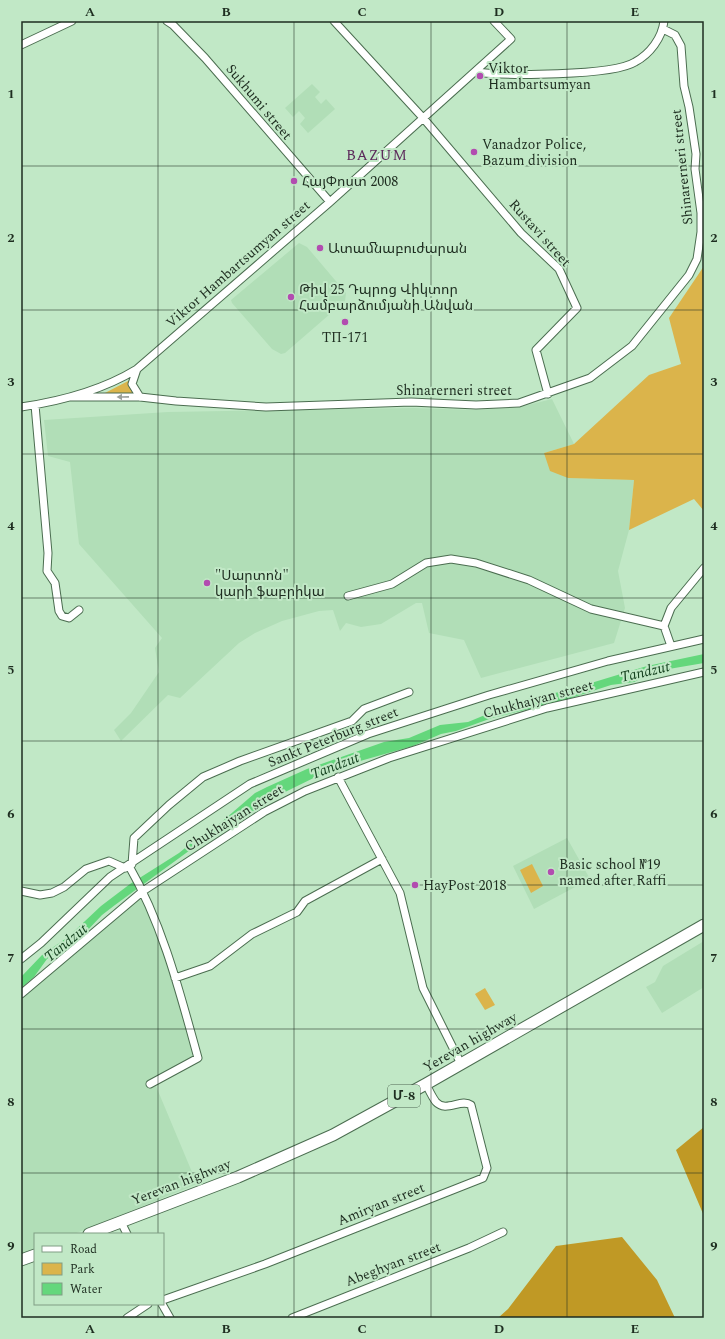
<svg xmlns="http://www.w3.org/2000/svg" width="725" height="1339" font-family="Spectral,'Noto Sans Armenian',serif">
<rect width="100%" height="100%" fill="#c1e8c6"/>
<path fill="#b1deb7" d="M 312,84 L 320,92 L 315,97 L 321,104 L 326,99 L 335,109 L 308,133 L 300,124 L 305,118 L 299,111 L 293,117 L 285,108 Z
M 299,243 L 307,247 L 346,293 L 345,301 L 285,353 L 281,354 L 272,349 L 232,303 L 231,300 Z
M 552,399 L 574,444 L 544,453 L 568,478 L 634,480 L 629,530 L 618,571 L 625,608 L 614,643 L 481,678 L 464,640 L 429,633 L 422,603 L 416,603 L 381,624 L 361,627 L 346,623 L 340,631 L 333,610 L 319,611 L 282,621 L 255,633 L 239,643 L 180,698 L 168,695 L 121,741 L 114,730 L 131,713 L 159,672 L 155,648 L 162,638 L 79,544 L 70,462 L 48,456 L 44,420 L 168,412 L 414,408 L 472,410 L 516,408 Z
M 567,838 L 590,879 L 534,909 L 513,866 Z
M 141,896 L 173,979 L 194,1057 L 153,1079 L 197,1184 L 74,1234 L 35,1234 L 35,1250 L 21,1255 L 21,997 Z
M 704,941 L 704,987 L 662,1013 L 646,987 L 655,982 L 663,966 Z"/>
<path fill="#dbb44b" d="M 704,266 L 704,511 L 694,499 L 629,530 L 634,480 L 568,478 L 550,471 L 544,453 L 574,444 L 649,375 L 681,364 L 669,318 Z
M 130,380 L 131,389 L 135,395 L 103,394 Z
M 532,864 L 543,886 L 531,893 L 520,870 Z
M 485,988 L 495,1005 L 485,1010 L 475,994 Z"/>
<path fill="#c09925" d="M 704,1127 L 704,1216 L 676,1150 Z
M 622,1237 L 657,1280 L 675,1318 L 498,1318 L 508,1309 L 556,1246 Z"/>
<path fill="#64d77c" d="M 704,654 L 704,663 L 657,671 L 634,682 L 611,685 L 562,701 L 492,718 L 456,731 L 441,734 L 413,746 L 332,769 L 283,793 L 271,797 L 251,813 L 197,845 L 115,905 L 102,915 L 84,934 L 47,959 L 34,977 L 21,988 L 21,977 L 42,955 L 68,937 L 101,906 L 130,884 L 179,853 L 201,835 L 218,825 L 255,793 L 267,787 L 307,769 L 384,742 L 409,738 L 440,725 L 468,722 L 519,701 L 568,690 L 647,666 Z"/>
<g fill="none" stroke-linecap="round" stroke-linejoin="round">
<g stroke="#4b6d50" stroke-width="9">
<path id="minor" d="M 167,21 L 173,25 L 205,58 L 330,202
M 334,21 L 424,119 L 521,233 L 559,269 L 577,308 L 536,350 L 548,394
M 21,45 L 72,21
M 476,72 C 504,76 613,76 635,62 C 650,54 662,38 664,21
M 137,369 L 132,384 L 140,397
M 71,397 L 140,397 L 176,401 L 266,407 L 411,402 L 476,405 L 519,403 L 590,378 L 632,346 L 689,275 L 697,259 L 701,232 L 701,213 L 695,169 L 696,154 L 689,107 L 684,86 L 681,46 L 675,35 L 663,29
M 35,405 L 48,553 L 47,571 L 55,583 L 59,611 L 62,616 L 69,618 L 79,610
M 21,407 C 62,401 101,391 137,369 L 330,202 L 511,39 L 494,21
M 348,596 L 392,584 L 426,563 L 451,559 L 476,563 L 529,580 L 591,609 L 664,626
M 671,646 L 664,626 L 671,608 L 704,568
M 338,777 L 400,893 L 423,988 L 461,1064
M 132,864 L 134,838 L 169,805 L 203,777 L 240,761 L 352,721 L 364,709 L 409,692
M 129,866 C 163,925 180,993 198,1058 L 150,1084
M 21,891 L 40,895 L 52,893 L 64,887 L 86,869 L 109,861 L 125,868
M 21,959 L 41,943 L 110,877 L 250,784 L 368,734 L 489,695 L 608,661 L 704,639
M 175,978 L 210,966 L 252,934 L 297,912 L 305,901 L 382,859
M 21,994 L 143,891 L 264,812 L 305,791 L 389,758 L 547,708 L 704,672
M 121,1222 L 127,1234
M 163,1300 L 265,1264 L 483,1178 L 487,1168 L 471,1105 C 461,1098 446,1113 436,1102 C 432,1097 429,1090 426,1084
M 162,1304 L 170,1318
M 127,1318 L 148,1304
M 292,1318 L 469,1248 L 503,1232"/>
</g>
<g stroke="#4b6d50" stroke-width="13">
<path id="highway" d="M 89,1234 L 238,1177 L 333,1135 L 426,1084 L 704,925
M 21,1260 L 35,1255"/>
</g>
<use href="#minor" stroke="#fff" stroke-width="7"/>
<use href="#highway" stroke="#fff" stroke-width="11"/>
</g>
<defs><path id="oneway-solid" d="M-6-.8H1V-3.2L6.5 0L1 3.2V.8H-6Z"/></defs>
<use fill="#9aa09b" href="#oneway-solid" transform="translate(123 397) rotate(179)"/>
<path fill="none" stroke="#1e2d20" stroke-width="1" stroke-opacity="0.55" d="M 158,21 L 158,1234M 294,21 L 294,1318M 431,21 L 431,1318M 567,21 L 567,1318M 21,166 L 704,166M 21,310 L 704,310M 21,454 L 704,454M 21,598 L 704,598M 21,741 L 704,741M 21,885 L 704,885M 21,1029 L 704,1029M 21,1173 L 704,1173M 158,1304 L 158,1318"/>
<g fill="#b24cb0" stroke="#c1e8c6" stroke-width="1.5">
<circle cx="480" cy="76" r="4"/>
<circle cx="474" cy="152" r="4"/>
<circle cx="294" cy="181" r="4"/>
<circle cx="320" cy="248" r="4"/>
<circle cx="291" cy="297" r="4"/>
<circle cx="345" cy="322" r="4"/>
<circle cx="207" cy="583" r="4"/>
<circle cx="551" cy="872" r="4"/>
<circle cx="415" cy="885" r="4"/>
</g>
<g text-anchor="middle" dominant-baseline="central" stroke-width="4" stroke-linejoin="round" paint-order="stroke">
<rect fill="#c1e8c6" stroke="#4f6552" stroke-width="1" x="388" y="1085" width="32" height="22" rx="3"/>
<g font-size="13" font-weight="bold" fill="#1e2d20">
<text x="404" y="1096">Մ-8</text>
</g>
<g font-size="14" fill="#1e2d20" stroke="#c1e8c6" text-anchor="start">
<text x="488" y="68">Viktor<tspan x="488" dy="16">Hambartsumyan</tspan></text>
<text x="482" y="144">Vanadzor Police,<tspan x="482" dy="16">Bazum division</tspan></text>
<text x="302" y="181">ՀայՓոստ 2008</text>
<text x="328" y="248">Ատամնաբուժարան</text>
<text x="299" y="289">Թիվ 25 Դպրոց Վիկտոր<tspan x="299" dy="16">Համբարձումյանի Անվան</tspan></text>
<text x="345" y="337" text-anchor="middle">ТП-171</text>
<text x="215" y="575">"Սարտոն"<tspan x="215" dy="16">կարի ֆաբրիկա</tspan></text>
<text x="559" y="864">Basic school №19<tspan x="559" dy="16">named after Raffi</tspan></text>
<text x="423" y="885">HayPost 2018</text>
</g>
<g font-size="14" fill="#1e2d20" stroke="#c1e8c6">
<text transform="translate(259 102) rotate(50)">Sukhumi street</text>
<text transform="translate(682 167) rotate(-96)">Shinarerneri street</text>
<text transform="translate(540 233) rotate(48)">Rustavi street</text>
<text transform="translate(238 264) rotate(-41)">Viktor Hambartsumyan street</text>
<text x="454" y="390">Shinarerneri street</text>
<text transform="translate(538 699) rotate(-15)">Chukhajyan street</text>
<text transform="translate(333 737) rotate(-22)">Sankt Peterburg street</text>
<text transform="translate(234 818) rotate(-32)">Chukhajyan street</text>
<text transform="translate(470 1042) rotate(-30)">Yerevan highway</text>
<text transform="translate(181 1182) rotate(-21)">Yerevan highway</text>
<text transform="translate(381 1204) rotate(-22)">Amiryan street</text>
<text transform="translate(393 1264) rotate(-21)">Abeghyan street</text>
</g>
<g font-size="15" letter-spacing="1" fill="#5d2b5c" stroke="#c1e8c6">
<text x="377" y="155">BAZUM</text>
</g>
<g font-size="15" font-style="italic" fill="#164320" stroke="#c1e8c6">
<text transform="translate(645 672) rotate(-13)">Tandzut</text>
<text transform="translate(335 766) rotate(-21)">Tandzut</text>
<text transform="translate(66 943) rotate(-39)">Tandzut</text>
</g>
</g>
<rect width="725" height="1339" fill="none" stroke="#c1e8c6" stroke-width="44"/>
<rect x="34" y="1233" width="130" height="72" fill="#c1e8c6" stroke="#809d84"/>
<rect x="42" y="1246" width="20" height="6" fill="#ffffff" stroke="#809d84"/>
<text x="70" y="1253" font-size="12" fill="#1e2d20">Road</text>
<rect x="42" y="1263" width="20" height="12" fill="#dbb44b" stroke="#809d84"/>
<text x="70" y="1273" font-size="12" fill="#1e2d20">Park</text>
<rect x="42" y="1283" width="20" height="12" fill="#64d77c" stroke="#809d84"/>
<text x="70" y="1293" font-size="12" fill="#1e2d20">Water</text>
<rect x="22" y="22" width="681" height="1295" fill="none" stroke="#1e2d20" stroke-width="1.5"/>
<g font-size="13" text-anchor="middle" font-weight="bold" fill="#1e2d20">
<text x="90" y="16">A</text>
<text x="226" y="16">B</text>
<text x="362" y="16">C</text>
<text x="499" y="16">D</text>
<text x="635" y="16">E</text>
<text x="11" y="98">1</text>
<text x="714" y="98">1</text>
<text x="11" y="242">2</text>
<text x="714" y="242">2</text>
<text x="11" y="386">3</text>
<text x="714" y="386">3</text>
<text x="11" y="530">4</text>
<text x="714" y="530">4</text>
<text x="11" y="674">5</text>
<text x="714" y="674">5</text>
<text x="11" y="818">6</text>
<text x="714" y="818">6</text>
<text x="11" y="962">7</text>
<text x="714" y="962">7</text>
<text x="11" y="1106">8</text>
<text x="714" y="1106">8</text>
<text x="11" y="1250">9</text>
<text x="714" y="1250">9</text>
<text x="90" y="1333">A</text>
<text x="226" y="1333">B</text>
<text x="362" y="1333">C</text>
<text x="499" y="1333">D</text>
<text x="635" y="1333">E</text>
</g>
</svg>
